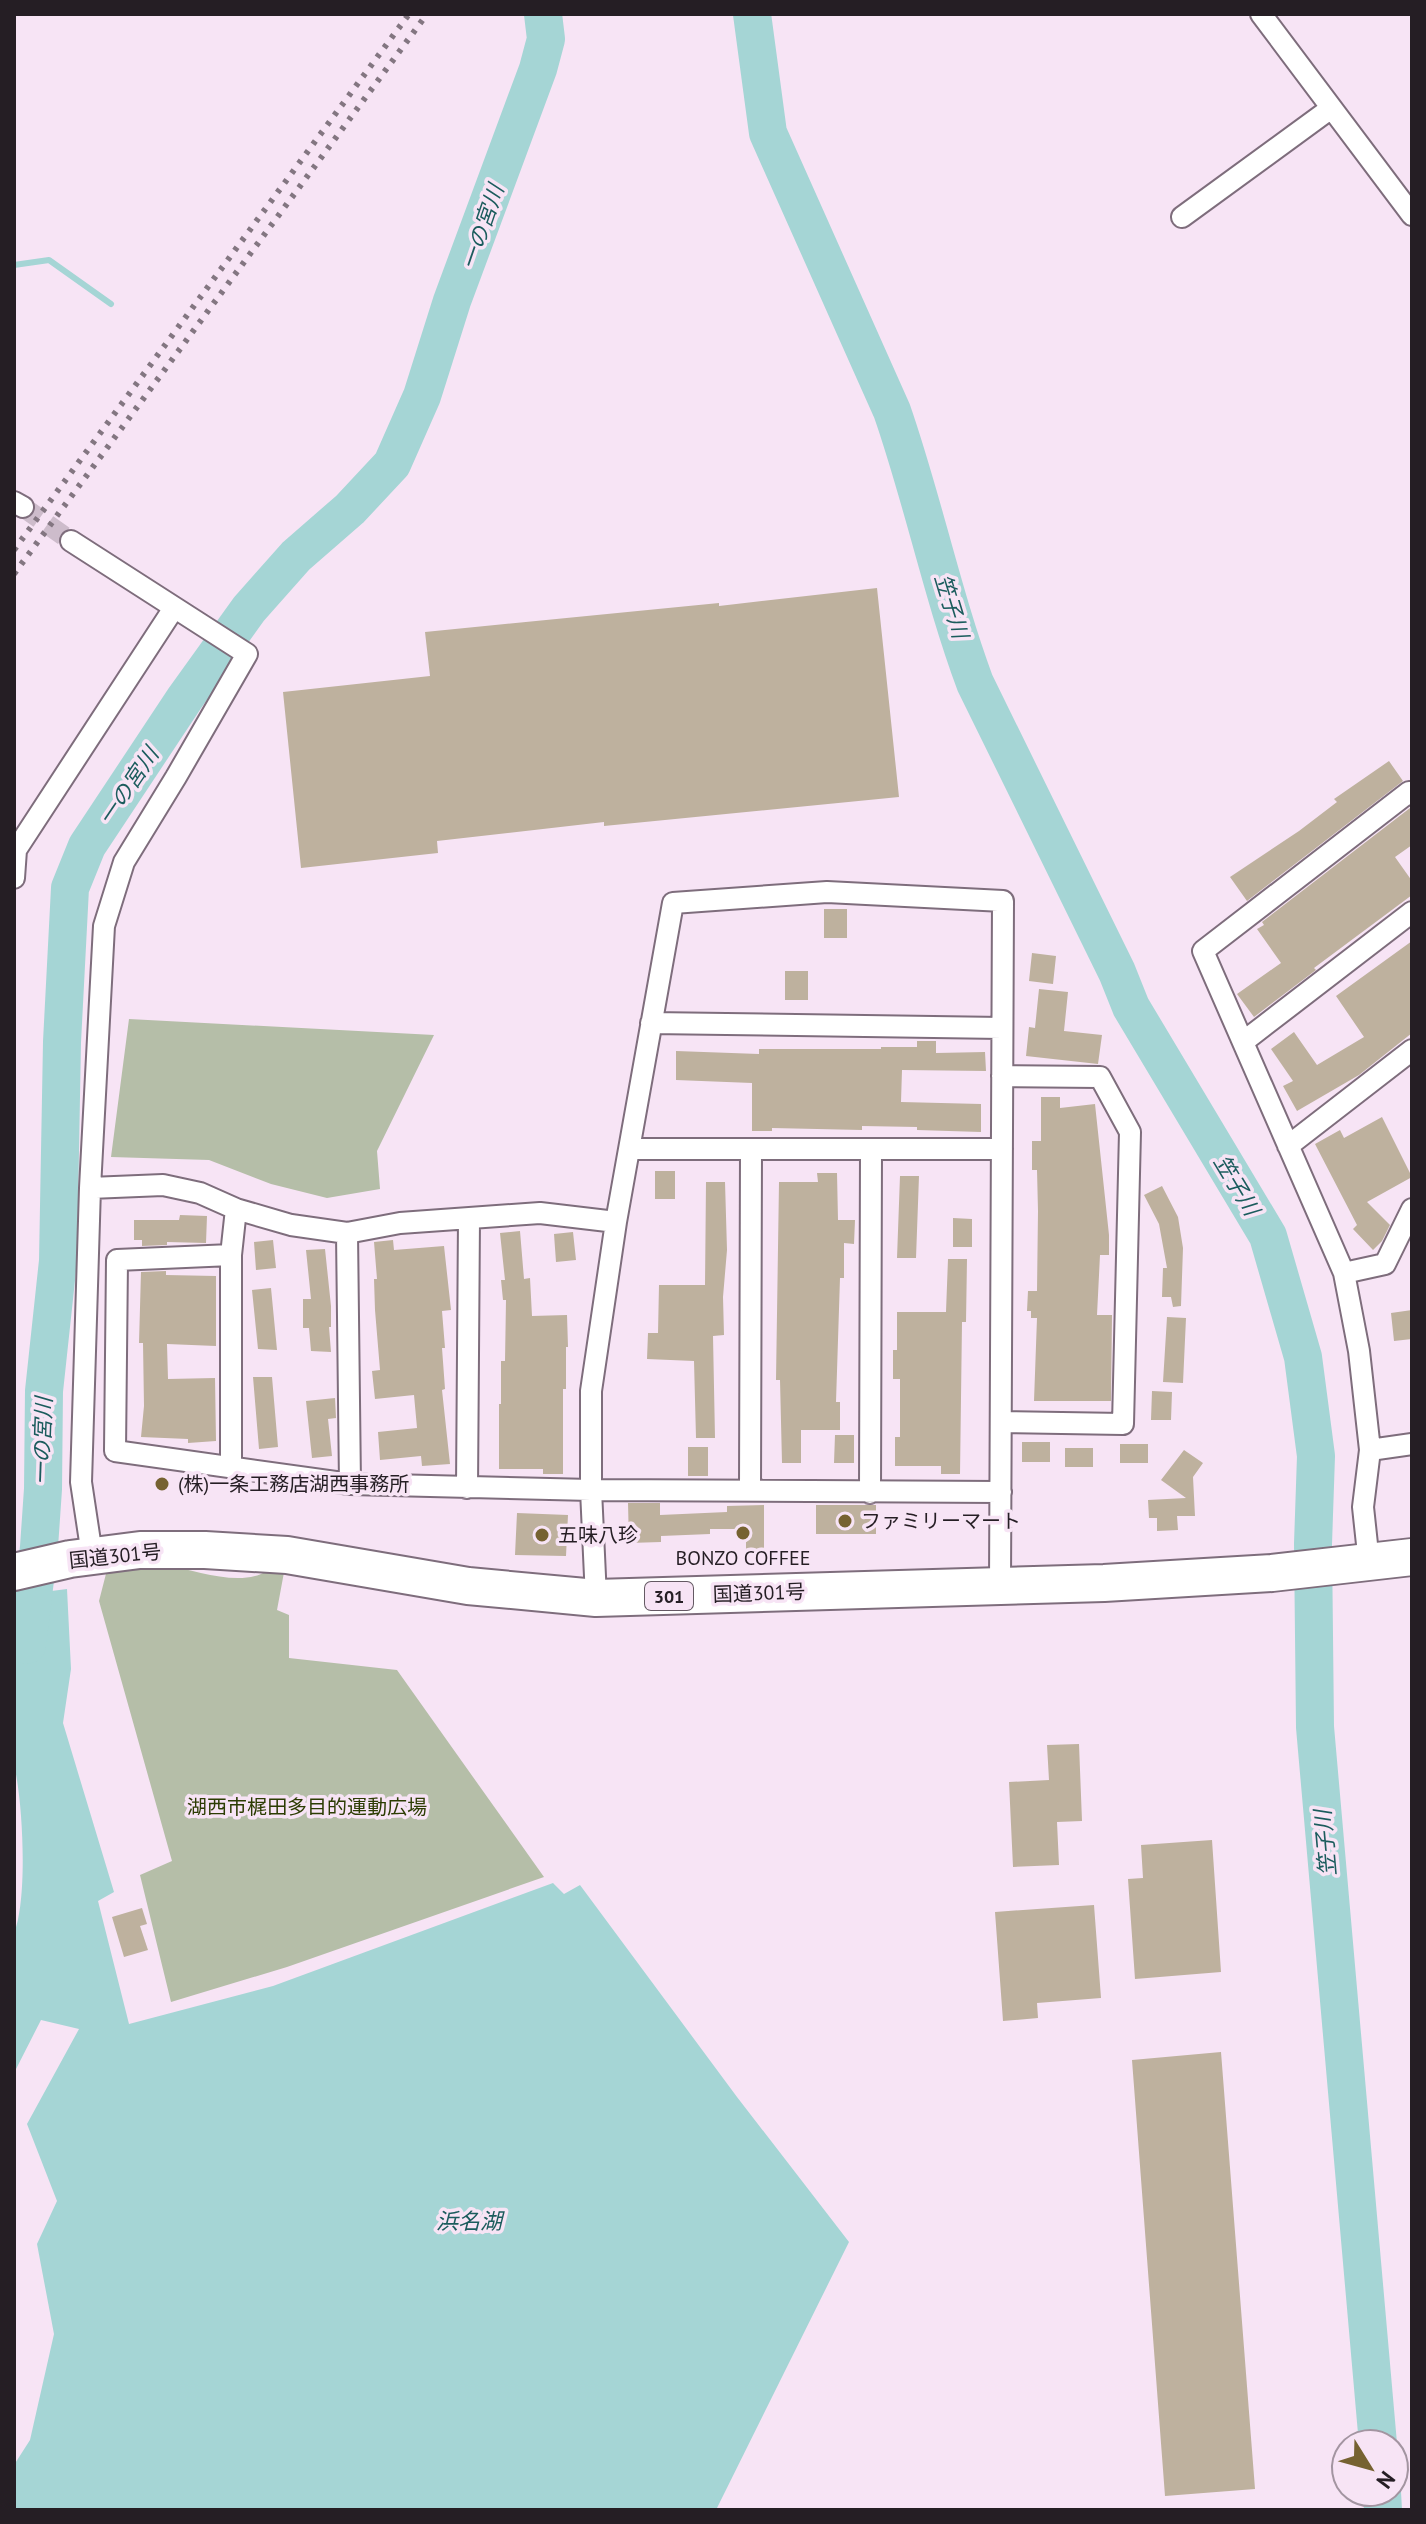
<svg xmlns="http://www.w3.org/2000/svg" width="1426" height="2524" font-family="'PT Sans','Noto Sans JP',sans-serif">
<rect width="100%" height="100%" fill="#f7e4f5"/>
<path fill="#b5bea8" d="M 129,1019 L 434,1035 L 377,1151 L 380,1189 L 327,1198 L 271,1184 L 209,1160 L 111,1157 Z
M 166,1565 C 192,1570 229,1583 255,1576 C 269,1572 267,1566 285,1567 L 277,1610 L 289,1615 L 289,1658 L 397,1670 L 544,1877 L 287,1967 L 171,2002 L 140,1875 L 172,1861 L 99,1601 L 108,1566 Z"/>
<path fill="#a5d5d5" d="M 67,1589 L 71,1669 L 63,1723 L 114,1892 L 98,1901 L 129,2024 L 273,1986 L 553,1883 L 564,1894 L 580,1885 L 737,2097 L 849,2242 L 716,2510 L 14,2510 L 14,2465 L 30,2440 L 54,2334 L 37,2244 L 57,2201 L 27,2124 L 79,2029 L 41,2020 L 14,2073 L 14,1933 C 28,1899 23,1801 14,1765 L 14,1643 L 20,1631 L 28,1594 Z"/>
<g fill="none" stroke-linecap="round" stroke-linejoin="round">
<path stroke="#a5d5d5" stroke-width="6" d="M 14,265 L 49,260 L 111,304"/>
<path stroke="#a5d5d5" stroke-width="38" d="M 752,14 L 768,133 L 892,411 C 923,500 942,594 975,683 L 1117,972 L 1131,1007 L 1268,1236 L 1303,1357 L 1316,1456 L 1313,1544 L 1315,1727 L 1378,2444
M 27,1645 L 39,1547 L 43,1489 L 44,1391 L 58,1261 L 62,1042 L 70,888 L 87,846 L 185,698 L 249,609 L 296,556 L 350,509 L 392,464 L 422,396 L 452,301 L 538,69 L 546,39 L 543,14
M 1382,2492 L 1383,2510"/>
</g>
<path fill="#beb19e" d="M 877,588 L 899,797 L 604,826 L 604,822 L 437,841 L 438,853 L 301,868 L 283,692 L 430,676 L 425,632 L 719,603 L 719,606 Z
M 1389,761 L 1403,781 L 1247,901 L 1230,877 L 1299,831 L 1337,802 L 1334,799 Z
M 1410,808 L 1412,808 L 1412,845 L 1395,857 L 1412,881 L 1412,895 L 1314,968 L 1316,970 L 1254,1017 L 1237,994 L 1281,963 L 1257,929 L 1264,925 L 1262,922 Z
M 824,909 L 847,909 L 847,938 L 824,938 Z
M 1412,941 L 1412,1033 L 1359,1075 L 1297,1111 L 1283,1086 L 1293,1081 L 1271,1049 L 1294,1032 L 1317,1065 L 1364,1037 L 1336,996 Z
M 1032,953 L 1056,956 L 1053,984 L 1029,981 Z
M 785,971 L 808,971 L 808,1000 L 785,1000 Z
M 1039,989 L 1068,992 L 1064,1031 L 1102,1035 L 1098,1064 L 1026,1056 L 1029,1027 L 1035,1028 Z
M 917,1041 L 936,1041 L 936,1053 L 985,1052 L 986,1071 L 902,1070 L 901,1102 L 981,1104 L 981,1132 L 917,1130 L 917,1127 L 862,1126 L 862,1130 L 772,1128 L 772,1131 L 752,1131 L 752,1083 L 676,1080 L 676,1051 L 759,1054 L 759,1049 L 881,1049 L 881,1047 L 917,1047 Z
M 1041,1097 L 1060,1097 L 1060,1108 L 1095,1104 L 1109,1235 L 1109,1255 L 1100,1255 L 1097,1315 L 1112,1315 L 1111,1401 L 1034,1401 L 1037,1318 L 1031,1318 L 1031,1311 L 1027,1311 L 1028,1291 L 1037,1291 L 1038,1211 L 1037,1170 L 1032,1170 L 1032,1141 L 1041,1141 Z
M 1382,1117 L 1412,1177 L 1367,1202 L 1390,1225 L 1382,1241 L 1373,1250 L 1353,1229 L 1357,1225 L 1315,1144 L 1340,1130 L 1344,1138 Z
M 655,1171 L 675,1171 L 675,1199 L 655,1199 Z
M 817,1173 L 837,1173 L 838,1220 L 855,1220 L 854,1244 L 844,1243 L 844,1278 L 840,1278 L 836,1402 L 840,1402 L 840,1430 L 801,1430 L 801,1463 L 782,1463 L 780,1380 L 776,1380 L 779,1182 L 818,1182 Z
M 900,1176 L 919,1176 L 916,1258 L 897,1258 Z
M 706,1182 L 725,1182 L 727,1250 L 723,1297 L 724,1335 L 713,1336 L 715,1438 L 696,1438 L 694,1361 L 647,1359 L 648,1333 L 658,1333 L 659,1285 L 705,1285 Z
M 1162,1186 L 1178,1217 L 1183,1248 L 1181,1306 L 1173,1307 L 1171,1297 L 1162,1297 L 1163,1268 L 1167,1268 L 1159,1224 L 1144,1195 Z
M 180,1215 L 207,1216 L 206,1243 L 167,1242 L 167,1245 L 142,1246 L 142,1240 L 134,1240 L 134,1220 L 179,1220 Z
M 953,1218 L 972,1219 L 972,1247 L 953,1247 Z
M 520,1231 L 524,1279 L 530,1278 L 532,1316 L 567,1315 L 568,1347 L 566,1347 L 566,1389 L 563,1389 L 563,1474 L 543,1474 L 543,1469 L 499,1469 L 499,1404 L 501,1404 L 501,1361 L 505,1361 L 506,1300 L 503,1300 L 501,1280 L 505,1280 L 500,1233 Z
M 573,1232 L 576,1260 L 556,1262 L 554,1234 Z
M 273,1240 L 276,1268 L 256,1270 L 254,1242 Z
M 393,1240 L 394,1250 L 444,1246 L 451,1310 L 442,1311 L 445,1348 L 442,1348 L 445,1389 L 442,1390 L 450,1464 L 422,1466 L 421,1456 L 380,1460 L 378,1432 L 417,1428 L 414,1395 L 375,1399 L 372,1371 L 380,1370 L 375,1310 L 374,1279 L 377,1279 L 374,1242 Z
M 325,1249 L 331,1306 L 331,1327 L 329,1327 L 331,1352 L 311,1351 L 309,1328 L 303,1328 L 303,1299 L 311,1299 L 306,1250 Z
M 948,1259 L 967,1259 L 966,1322 L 962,1322 L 960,1474 L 941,1474 L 941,1466 L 895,1466 L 895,1437 L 900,1437 L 900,1379 L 893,1379 L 893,1350 L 897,1350 L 897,1312 L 946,1312 Z
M 166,1271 L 166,1275 L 216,1276 L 216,1346 L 167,1344 L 168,1379 L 215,1378 L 216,1441 L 188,1443 L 188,1439 L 141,1437 L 144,1406 L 143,1343 L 139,1343 L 141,1272 Z
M 271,1288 L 277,1350 L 258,1349 L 252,1290 Z
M 1412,1310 L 1412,1339 L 1394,1341 L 1391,1313 Z
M 1167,1317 L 1186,1318 L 1183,1383 L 1163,1382 Z
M 253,1377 L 272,1377 L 278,1447 L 259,1449 Z
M 1152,1391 L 1172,1392 L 1171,1420 L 1151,1420 Z
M 335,1398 L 336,1418 L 328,1419 L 332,1456 L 312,1458 L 306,1401 Z
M 835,1435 L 854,1435 L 854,1463 L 834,1463 Z
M 1022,1442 L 1050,1442 L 1050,1462 L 1022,1462 Z
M 1120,1444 L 1148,1444 L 1148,1463 L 1120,1463 Z
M 688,1447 L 708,1447 L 708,1476 L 688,1476 Z
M 1065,1448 L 1093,1448 L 1093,1467 L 1065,1467 Z
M 1184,1450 L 1203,1463 L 1193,1477 L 1195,1516 L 1177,1516 L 1178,1530 L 1157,1531 L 1157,1518 L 1149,1518 L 1148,1500 L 1186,1498 L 1161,1480 Z
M 628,1503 L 660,1503 L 660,1515 L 727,1512 L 727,1506 L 764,1505 L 764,1549 L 746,1549 L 746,1529 L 710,1529 L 710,1534 L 661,1536 L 661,1542 L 629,1543 Z
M 816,1505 L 876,1505 L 876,1534 L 816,1534 Z
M 517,1513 L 568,1515 L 566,1556 L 515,1555 Z
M 1079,1744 L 1082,1821 L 1057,1822 L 1059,1865 L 1013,1867 L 1009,1782 L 1049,1780 L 1047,1745 Z
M 1212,1840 L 1221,1972 L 1135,1979 L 1128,1879 L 1143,1878 L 1141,1845 Z
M 1094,1905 L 1101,1998 L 1037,2003 L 1038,2018 L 1003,2021 L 995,1912 Z
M 142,1908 L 147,1924 L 140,1926 L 148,1950 L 124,1957 L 112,1917 Z
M 1221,2052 L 1255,2489 L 1165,2496 L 1132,2060 Z"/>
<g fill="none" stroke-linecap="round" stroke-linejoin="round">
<path stroke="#cdbccb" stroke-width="20" stroke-dasharray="20 10" stroke-linecap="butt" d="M 23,507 L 71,541"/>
<g stroke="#7e6d7c" stroke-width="24">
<path id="street" d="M 1261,14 L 1412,215
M 1182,217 L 1330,109
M 14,502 L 23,507
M 71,541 L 247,654 L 176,777 L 124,862 L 104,926 L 90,1188 L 163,1185 L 200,1193 L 236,1209 L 291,1225 L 347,1233 L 400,1223 L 540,1213 L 616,1222
M 14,878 L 16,850 L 174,608
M 651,1023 L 1002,1028
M 1243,1042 L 1412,912
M 1288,1146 L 1412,1050
M 631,1149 L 1002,1149
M 90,1188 L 81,1482 L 92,1555
M 347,1233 L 350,1484
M 231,1255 L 117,1260 L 115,1451 L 350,1484 L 591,1490 L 1001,1492
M 1344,1273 L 1385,1264 L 1412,1209
M 1001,1422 L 1123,1424 L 1130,1132 L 1100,1077 L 1002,1076
M 1370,1450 L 1412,1444
M 231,1466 L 231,1255 L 236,1209
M 467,1488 L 469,1219
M 750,1490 L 751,1151
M 870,1493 L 871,1151
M 1369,1563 L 1363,1507 L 1370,1450 L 1359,1351 L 1344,1273 L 1203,951 L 1409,792 L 1412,795
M 596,1598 L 591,1490 L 591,1391 L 616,1222 L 673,903 L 827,892 L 1003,901 L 1000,1585"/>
</g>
<g stroke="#7e6d7c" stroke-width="40">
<path id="highway" d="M 14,1572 L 70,1559 L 140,1550 L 205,1550 L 287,1555 L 468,1586 L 596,1598 L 1104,1583 L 1272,1573 L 1412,1557"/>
</g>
<use href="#street" stroke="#fff" stroke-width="20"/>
<use href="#highway" stroke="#fff" stroke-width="36"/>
<path stroke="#837681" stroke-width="6" stroke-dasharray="4 8" stroke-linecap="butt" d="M 14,550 L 409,14
M 14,574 L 427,14"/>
</g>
<g fill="#766231" stroke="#f7e4f5" stroke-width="3">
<circle cx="162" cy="1484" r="8"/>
<circle cx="845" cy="1521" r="8"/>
<circle cx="743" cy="1533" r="8"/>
<circle cx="542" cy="1535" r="8"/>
</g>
<g text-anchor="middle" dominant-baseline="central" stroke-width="7" stroke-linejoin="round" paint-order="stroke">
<rect fill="#f7e4f5" stroke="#645963" stroke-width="2" x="645" y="1582" width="48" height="28" rx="6"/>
<g font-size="18" font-weight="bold" fill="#251e24">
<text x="669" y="1596">301</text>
</g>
<g font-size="20" fill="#251e24" stroke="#f7e4f5" text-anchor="start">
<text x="178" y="1484">(株)一条工務店湖西事務所</text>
<text x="861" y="1521">ファミリーマート</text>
<text x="558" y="1535">五味八珍</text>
<text x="743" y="1558" text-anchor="middle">BONZO COFFEE</text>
</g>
<g font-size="20" fill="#251e24" stroke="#f7e4f5">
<text transform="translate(115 1556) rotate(-6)">国道301号</text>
<text transform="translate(759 1593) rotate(-2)">国道301号</text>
</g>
<g font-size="20" fill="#2c3c03" stroke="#f7e4f5">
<text x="307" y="1807">湖西市梶田多目的運動広場</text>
</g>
<g font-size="22" font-style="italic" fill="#1b5c5d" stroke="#f7e4f5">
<text transform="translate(482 227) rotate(-71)">一の宮川</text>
<text transform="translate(952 606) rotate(73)">笠子川</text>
<text transform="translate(128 786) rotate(-56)">一の宮川</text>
<text transform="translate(1237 1185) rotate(59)">笠子川</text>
<text transform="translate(42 1441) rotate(-88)">一の宮川</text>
<text transform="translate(1325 1843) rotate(-95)">笠子川</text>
<text x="469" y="2221">浜名湖</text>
</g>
</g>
<rect width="1426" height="2524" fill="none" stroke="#251e24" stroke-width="32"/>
<g transform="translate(1370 2468) rotate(127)"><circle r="38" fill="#f7e4f5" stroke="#a395a1" stroke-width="2"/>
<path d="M0-6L14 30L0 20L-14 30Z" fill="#766231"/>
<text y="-12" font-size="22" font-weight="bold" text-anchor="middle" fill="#251e24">N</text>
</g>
</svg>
